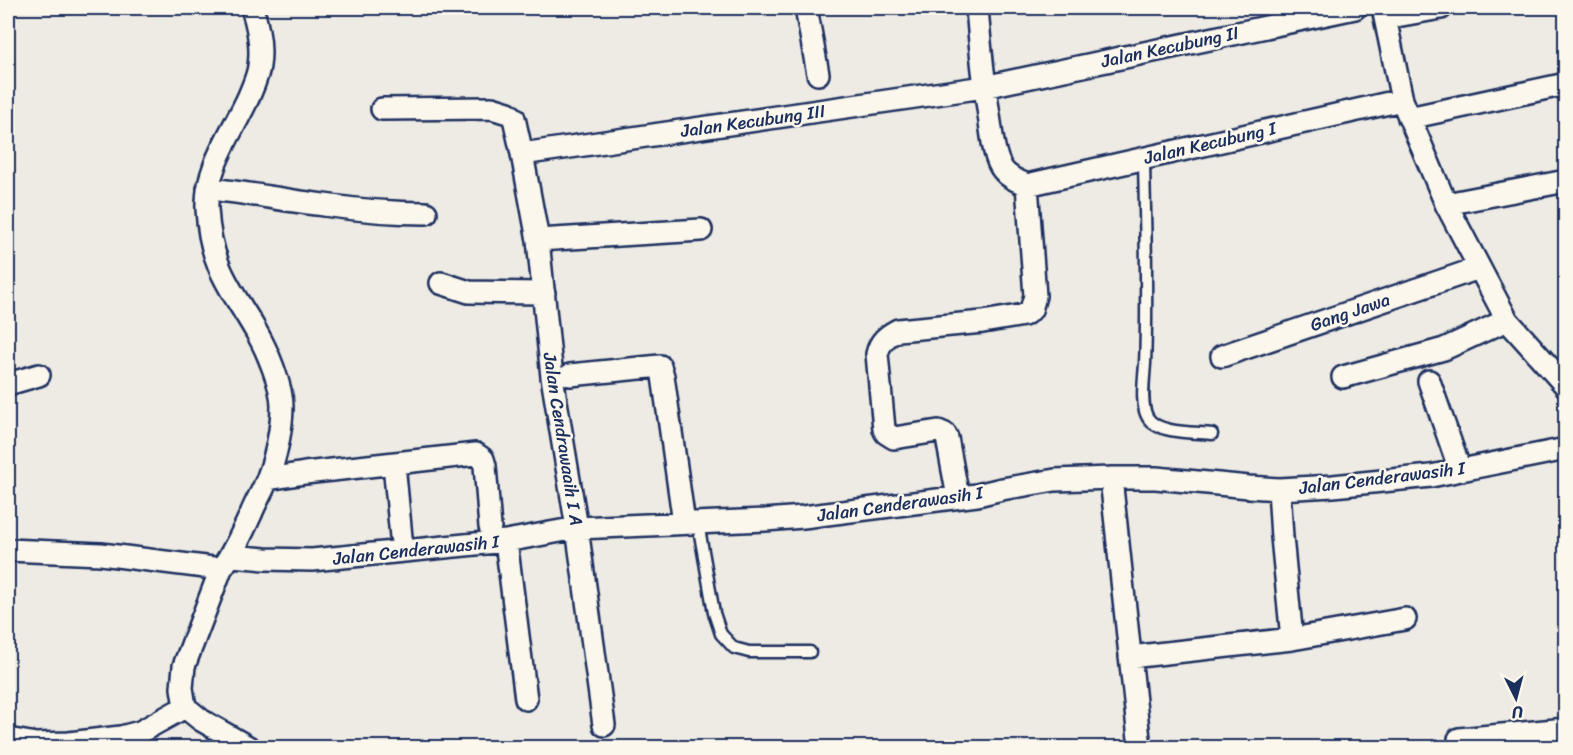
<svg xmlns="http://www.w3.org/2000/svg" width="1573" height="755" font-family="Sriracha,sans-serif">
<rect width="100%" height="100%" fill="#eeebe4"/>
<filter id="ink" filterUnits="userSpaceOnUse"><feTurbulence type="fractalNoise" baseFrequency=".0167" numOctaves="2"/><feDisplacementMap in="SourceGraphic" scale="12" xChannelSelector="R" yChannelSelector="G"/><feConvolveMatrix kernelMatrix="1 2 1 2 8 2 1 2 1" color-interpolation-filters="sRGB"/></filter>
<g filter="url(#ink)">
<g fill="none" stroke-linecap="round" stroke-linejoin="round">
<g stroke="#1b2f5e" stroke-width="15">
<path id="service" d="M 1144,158 C 1145,227 1148,296 1145,364 C 1144,379 1140,406 1148,418 C 1158,434 1195,432 1212,434
M 698,523 L 714,613 L 721,634 L 734,648 L 749,652 L 810,652"/>
</g>
<g stroke="#1b2f5e" stroke-width="26">
<path id="minor" d="M 806,8 L 818,74
M 977,8 C 980,46 984,84 990,122 C 992,136 994,159 1003,170 C 1009,178 1018,181 1027,185 L 1402,100
M 1383,8 L 1402,100 L 1446,204 L 1507,320 L 1566,386
M 1385,18 L 1441,8
M 382,109 L 492,108 L 508,113 L 514,118 L 522,154 L 538,240 L 552,377 L 577,528 L 604,725
M 1409,118 L 1566,84
M 522,154 L 984,87 L 1355,8
M 208,189 C 247,192 285,201 324,205 C 358,210 392,213 426,213
M 1446,204 L 1566,181
M 538,240 L 701,230
M 441,283 L 469,292 L 544,293
M 1222,356 L 1479,268
M 570,375 L 660,366 L 663,376 L 684,523
M 1343,377 L 1444,349 L 1507,320
M 1429,381 L 1460,470
M 8,384 L 39,375
M 394,464 L 401,537
M 1111,478 L 1140,748
M 268,479 L 305,473 L 476,454 L 483,459 L 485,466 L 490,527
M 1279,489 L 1282,537 L 1292,639
M 958,497 L 947,438 L 945,434 L 938,431 L 894,438 L 886,433 L 884,429 L 877,354 C 880,341 887,336 898,330 L 983,322 L 1024,315 L 1031,310 L 1035,296 L 1027,185
M 506,541 L 526,699
M 8,550 L 101,554 L 221,569
M 232,556 L 265,559 L 312,560 L 506,541 L 577,528 L 765,520 L 803,517 L 977,495 L 1002,489 L 1055,480 L 1111,478 L 1156,478 L 1249,487 L 1279,489 L 1333,486 L 1431,476 L 1566,449
M 1130,657 L 1292,639 L 1405,619
M 8,739 L 36,744 L 69,743 L 121,737 L 140,732 L 185,707
M 1459,739 L 1566,729
M 250,748 L 201,720 L 185,707 L 182,688 L 184,666 L 221,569 C 234,552 242,533 251,514 C 256,501 264,489 268,477 C 276,457 282,427 282,406 C 282,386 267,350 257,333 C 245,311 228,289 219,266 C 212,249 208,228 207,209 C 205,167 233,132 249,96 C 253,86 258,76 259,66 C 262,46 258,26 252,8"/>
</g>
<use href="#service" stroke="#fbf7ec" stroke-width="10"/>
<use href="#minor" stroke="#fbf7ec" stroke-width="21"/>
</g>
</g>
<g text-anchor="middle" dominant-baseline="central" stroke-width="5" stroke-linejoin="round" paint-order="stroke">
<g font-size="18" fill="#1b2f5e" stroke="#fbf7ec">
<text transform="translate(1170 47) rotate(-12)">Jalan Kecubung II</text>
<text transform="translate(753 121) rotate(-8)">Jalan Kecubung III</text>
<text transform="translate(1210 143) rotate(-13)">Jalan Kecubung I</text>
<text transform="translate(1350 312) rotate(-19)">Gang Jawa</text>
<text transform="translate(563 439) rotate(81)">Jalan Cendrawaaih I A</text>
<text transform="translate(1382 478) rotate(-7)">Jalan Cenderawasih I</text>
<text transform="translate(900 504) rotate(-8)">Jalan Cenderawasih I</text>
<text transform="translate(416 550) rotate(-6)">Jalan Cenderawasih I</text>
</g>
</g>
<rect width="1573" height="755" fill="none" stroke="#fbf7ec" stroke-width="30"/>
<rect x="15" y="15" width="1543" height="725" fill="none" stroke="#1b2f5e" stroke-width="2" filter="url(#ink)"/>
<g transform="translate(1516 698) rotate(174)" stroke="#fbf7ec" stroke-width="4.5" paint-order="stroke">
<path d="M0-4.5L10 22L0 15L-10 22Z" fill="#1b2f5e"/>
<text y="-9" font-size="16" font-weight="bold" text-anchor="middle" fill="#1b2f5e">U</text>
</g>
</svg>
